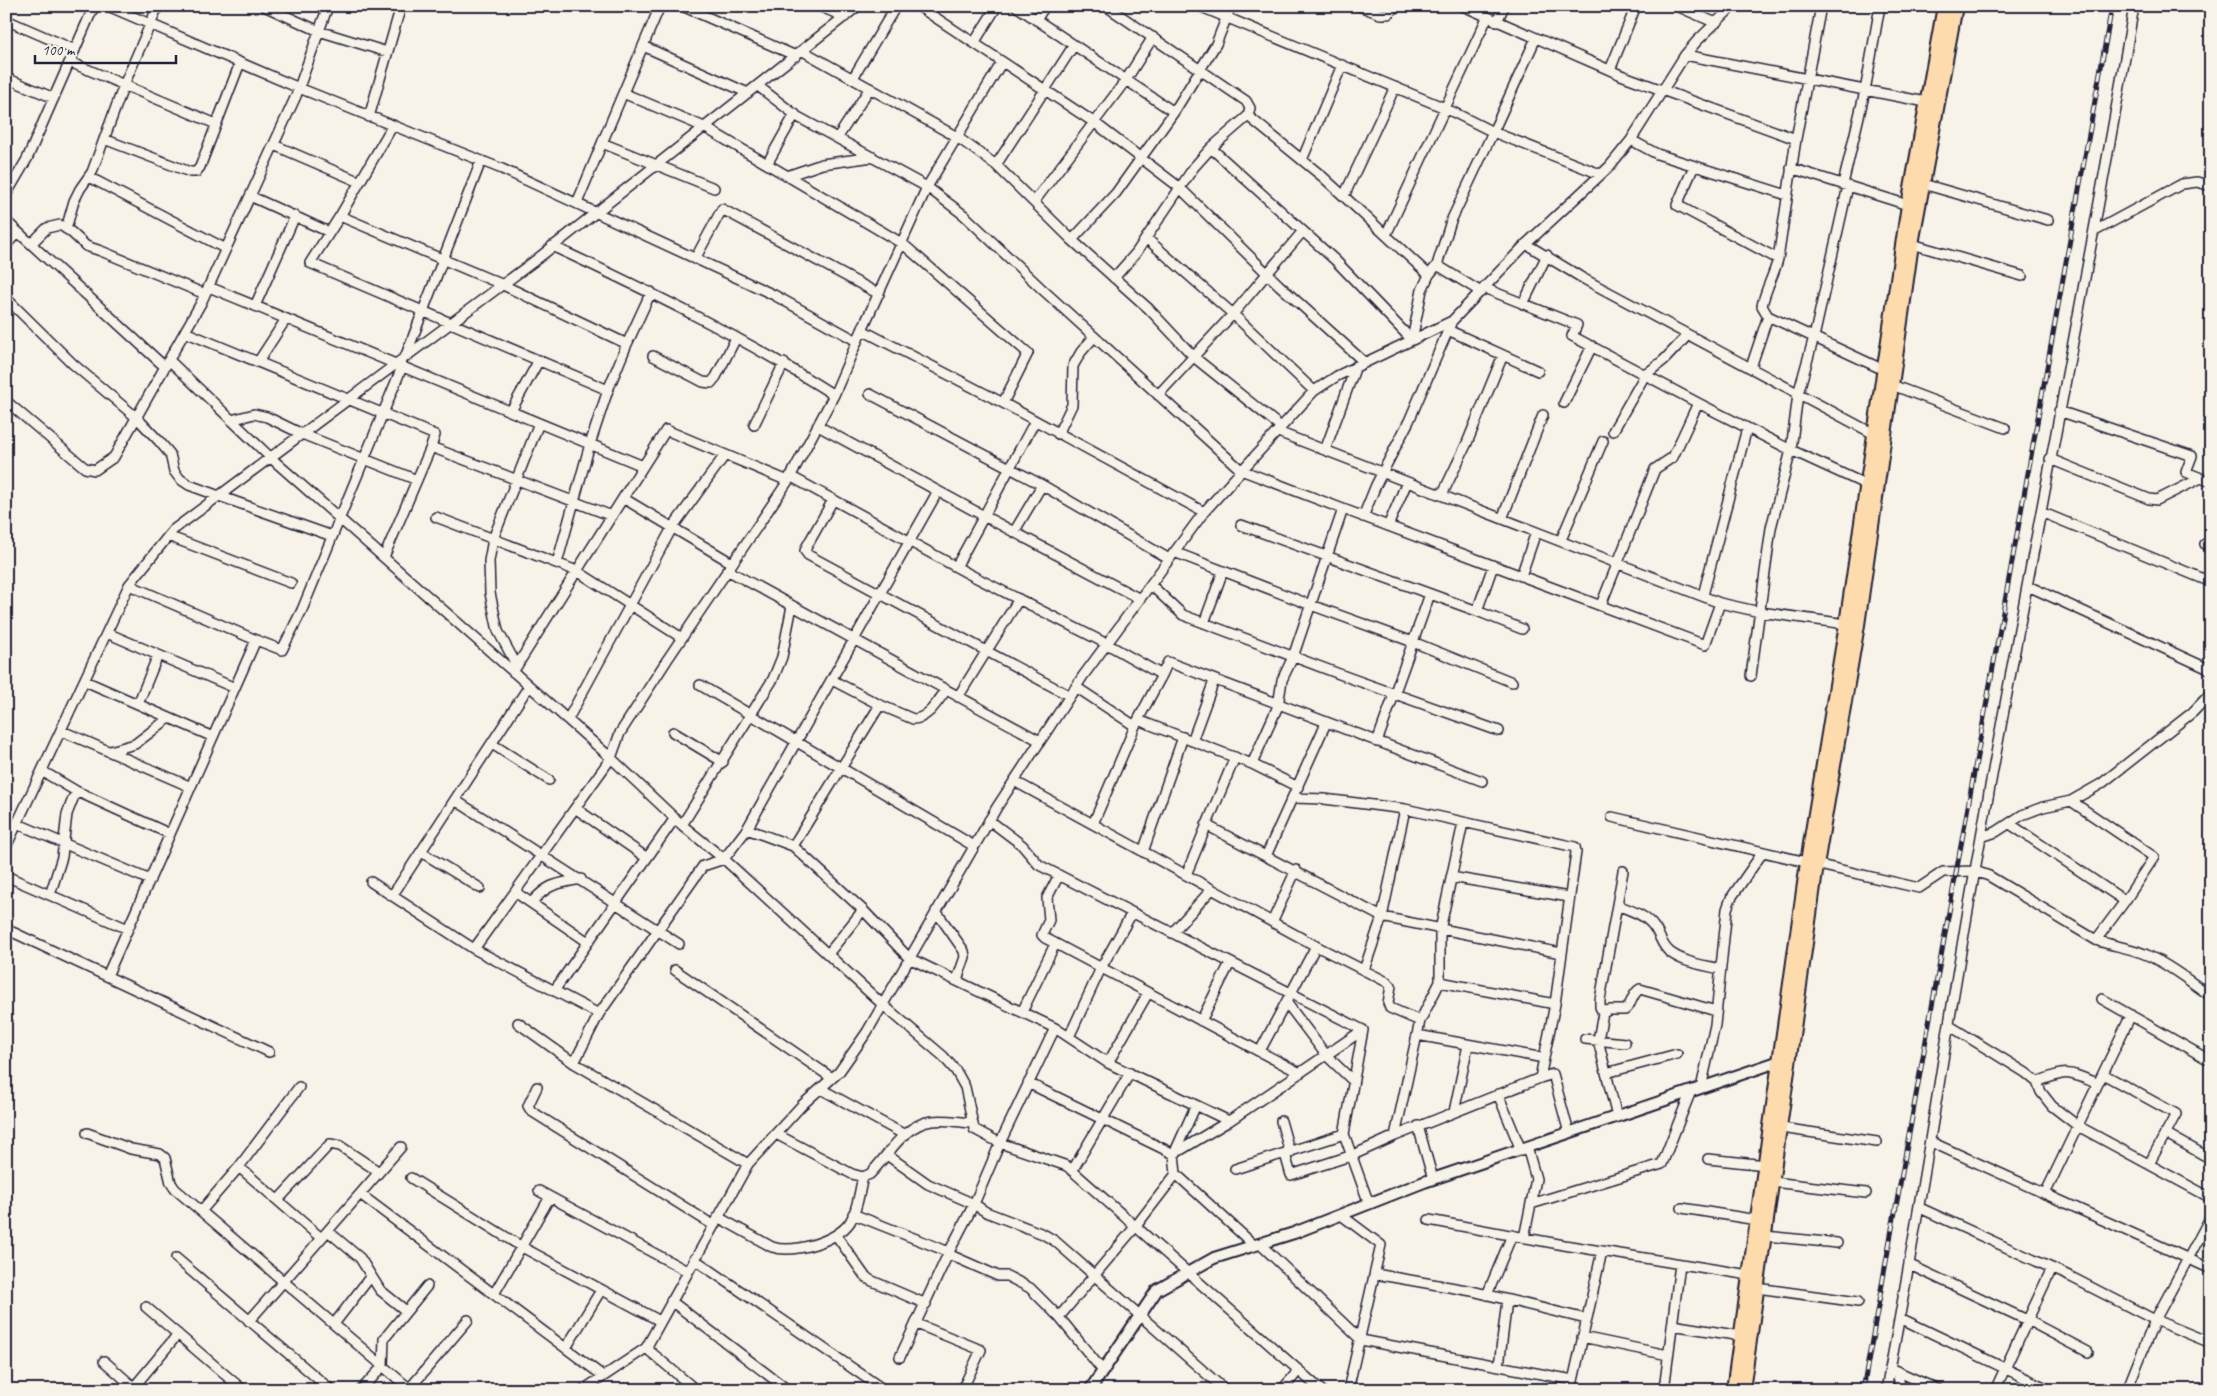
<svg xmlns="http://www.w3.org/2000/svg" width="2217" height="1396" font-family="Caveat,sans-serif">
<rect width="100%" height="100%" fill="#f7f3e8"/>
<filter id="ink" filterUnits="userSpaceOnUse"><feTurbulence type="fractalNoise" baseFrequency=".02" numOctaves="2"/><feDisplacementMap in="SourceGraphic" scale="10" xChannelSelector="R" yChannelSelector="G"/><feConvolveMatrix kernelMatrix="1 2 1 2 8 2 1 2 1" color-interpolation-filters="sRGB"/></filter>
<g filter="url(#ink)">
<g fill="none" stroke-linecap="round" stroke-linejoin="round">
<g stroke="#22223b" stroke-width="12">
<path id="minor" d="M 108,6 L 299,88 L 502,169 L 774,295 L 857,341
M 264,6 L 319,31 L 387,52
M 660,6 L 623,93 L 704,127 L 903,244 L 1028,353 L 1003,403
M 682,6 L 796,56
M 819,6 L 845,17
M 918,6 L 1095,123 L 1179,187 L 1279,285 L 1364,362
M 1016,6 L 1126,80 L 1153,37
M 1106,6 L 1246,101 L 1250,108 L 1248,116 L 1323,177 L 1429,275 L 1422,290 L 1412,340 L 1335,260 L 1211,148
M 1199,6 L 1445,108 L 1493,132 L 1536,38
M 1359,6 L 1380,14 L 1388,14 L 1396,6
M 1463,6 L 1621,75 L 1796,139
M 1677,6 L 1716,23
M 1821,6 L 1796,139 L 1778,259 C 1774,275 1765,290 1762,306 L 1768,316 L 1884,370
M 6,20 L 75,50
M 1036,20 L 1045,6
M 1497,22 L 1504,6
M 974,43 L 997,6
M 643,46 L 748,93
M 803,51 L 957,137 L 996,165 L 1072,240 L 1149,309 L 1195,358 L 1281,427
M 1685,55 L 1926,102
M 70,62 L 216,124
M 1002,62 L 927,187 L 964,215 L 1043,290 L 1241,470 L 1343,509
M 1610,70 L 1636,6
M 6,78 L 54,98
M 853,78 L 896,6
M 758,86 L 798,117 L 927,187 L 862,330
M 369,117 L 401,6
M 393,125 L 340,216 L 310,263 L 608,390 L 627,344
M 838,137 L 870,88
M 104,139 L 190,172 L 196,172 L 200,167 L 240,63
M 1631,140 L 1657,154 L 1787,195
M 602,143 L 714,188
M 274,145 L 360,182
M 1302,160 L 1342,65
M 767,164 L 795,114
M 996,165 L 1074,45
M 1694,166 L 1677,205 L 1778,259
M 1791,168 L 1848,186
M 787,176 L 822,164 L 873,157
M 89,177 L 226,249
M 1843,184 L 1865,91 L 1880,6
M 1923,184 L 2048,220
M 6,195 L 27,159 L 94,6
M 250,196 L 329,232
M 1344,196 L 1395,87
M 1034,202 L 1126,80 L 1174,112
M 577,203 L 623,93
M 340,216 L 501,284 L 627,344 L 651,292
M 6,221 L 165,367
M 66,229 L 74,201 L 80,189 L 92,172 L 124,85 L 158,6
M 2095,231 L 2182,184 L 2197,182 L 2211,186
M 1386,235 L 1487,18
M 1146,238 L 1233,314 L 1314,391
M 1072,240 L 1116,193 L 1174,112 L 1216,44 L 1231,6
M 31,244 L 47,228 L 60,225 L 71,232 L 86,246 L 101,251 L 205,294
M 1526,244 L 1584,279 L 1874,434
M 1912,244 L 2022,276
M 6,245 L 18,232
M 552,246 C 649,291 744,338 834,395
M 695,259 L 722,209 L 879,294
M 1437,265 L 1481,292
M 1429,275 L 1437,265 L 1451,221 L 1493,132 L 1600,174
M 1114,278 L 1136,253 L 1194,167 L 1211,148 L 1248,116
M 209,287 L 643,466
M 1484,288 L 1577,325 L 1572,336 L 1698,403 L 1791,450 L 1798,394 L 1814,337 L 1848,186 L 1908,205
M 6,298 L 73,364 L 137,418 L 159,441 L 170,454 L 174,471 L 180,479 L 189,485 L 219,496 L 332,536
M 1523,304 L 1547,255
M 255,306 L 295,216
M 1448,330 L 1538,371
M 185,332 L 435,435 L 431,447 L 612,516
M 406,355 L 481,161
M 653,356 L 703,382 L 711,383 L 716,377 L 736,338
M 169,360 L 271,458 L 611,758 L 682,825 L 724,859 L 882,1004 L 943,1056 L 956,1071 L 965,1087 L 974,1129 L 1000,1143 L 1067,1166 L 1321,1390
M 258,362 L 286,319
M 1751,367 L 1768,316
M 1892,385 L 2005,428
M 870,394 L 1042,485 L 1169,559
M 1158,395 L 1233,314 L 1303,231
M 6,401 L 85,468 L 95,470 L 114,457 L 201,303 L 296,96 L 328,6
M 1564,403 L 1592,346
M 511,411 L 539,360
M 2059,411 L 2192,456 L 2186,472 L 2211,482
M 231,420 L 254,414 L 267,417 L 302,434 L 417,480
M 1035,421 L 984,516 L 1140,599
M 754,425 L 784,363
M 818,426 L 984,516 L 956,567
M 1613,431 L 1645,375 L 1664,360 L 1688,335
M 1278,432 L 1720,603
M 1058,434 L 1072,405 L 1073,366 L 1081,352 L 1094,337
M 1325,450 L 1356,366
M 2050,459 L 2149,499 L 2157,500 L 2201,478
M 790,476 L 969,574 L 1107,644 L 1162,675 L 1168,662 L 1482,781
M 1442,495 L 1467,443 L 1503,355
M 623,498 L 732,563
M 833,500 L 807,546 L 805,551 L 808,555 L 1070,696
M 2041,512 L 2211,582
M 436,517 L 577,571 L 682,638
M 1363,517 L 1376,485 L 1409,421 L 1452,321
M 1502,519 L 1543,415
M 1241,525 L 1477,611 L 1522,629
M 1388,526 L 1407,482
M 1014,532 L 1042,485
M 168,536 L 291,583
M 1561,540 L 1603,441
M 2205,544 L 2211,547
M 1174,552 L 1311,605 L 1413,642 L 1430,594
M 384,557 L 431,447
M 557,563 L 590,444 L 608,390
M 727,570 L 1040,741
M 1521,576 L 1536,532
M 129,585 L 256,640 L 282,650 L 302,610 L 402,367
M 1151,585 L 1183,615 L 1350,678 L 1499,731
M 2028,586 L 2211,670
M 1703,595 L 1747,428
M 1601,605 L 1655,469 L 1673,457 L 1698,403
M 1477,611 L 1493,566
M 1204,623 L 1223,571
M 107,633 L 235,688
M 517,666 L 498,631 L 490,593 L 489,561 L 493,539 L 539,423
M 513,672 L 666,430 L 788,481
M 1751,676 L 1771,528 L 1791,450 L 1867,485
M 832,680 L 880,705 L 913,719 C 928,719 938,701 946,690
M 85,681 L 213,737
M 700,685 L 974,846
M 1076,687 L 1135,726 L 1138,720 L 1252,764
M 958,697 L 1019,599
M 138,704 L 158,655
M 568,719 L 672,528 L 725,455
M 1138,720 L 1162,675
M 62,731 L 191,787
M 673,732 L 723,762
M 1192,741 L 1214,681
M 1377,742 L 1413,642 L 1512,682
M 492,744 L 549,780
M 110,751 L 135,744 L 169,718
M 42,771 L 76,791 L 170,834
M 1014,781 L 1316,946 L 1387,982 L 1391,986 L 1388,1003 L 1390,1008 L 1420,1021
M 1298,787 L 1252,764 L 1278,706 L 1282,680 L 1293,657 L 1343,509 L 1705,645 L 1720,603 L 1760,612 L 1846,624
M 1293,798 L 1324,799 L 1405,809 L 1575,847 L 1576,852 L 1555,1004 L 1540,1078 L 1553,1074 L 1569,1133
M 455,800 L 679,944
M 2071,801 L 2154,857 L 2125,901 L 2096,940
M 575,808 L 647,858
M 1405,809 L 1382,917 L 1561,953
M 1612,817 L 1919,888 L 1943,872 L 1975,871 L 1989,876 L 2096,940 C 2115,947 2137,948 2155,959 C 2175,969 2193,984 2211,996
M 989,820 L 1022,845 L 1039,865 L 1363,1030
M 1463,823 L 1440,930 L 1440,982 L 1420,1021 L 1395,1136 L 1540,1078
M 18,824 L 150,880
M 1093,824 L 1135,726
M 2010,824 L 2125,901
M 682,825 L 773,679 L 782,657 L 792,606
M 1206,825 L 1382,917 L 1364,970
M 747,829 L 938,491
M 1981,837 L 1996,832 L 2022,815 L 2043,807 L 2071,801 L 2101,784 L 2193,712 L 2211,693
M 793,846 L 880,705
M 6,847 L 129,585 L 173,530 L 537,259 L 858,6
M 421,852 L 480,888
M 1143,852 L 1183,737
M 1266,856 L 1326,723
M 1059,875 L 1047,898 L 1049,920 L 1042,935 L 1045,938 L 1300,1073
M 1186,875 L 1235,757
M 6,876 L 128,929
M 1451,877 L 1569,897
M 371,882 L 474,949 L 599,1014
M 515,892 L 588,942
M 50,895 L 62,857 L 67,814 L 76,791
M 392,896 L 529,686
M 531,903 C 549,883 556,884 581,879
M 1617,905 C 1630,910 1646,915 1654,927 C 1661,936 1661,946 1671,953 C 1685,963 1704,965 1720,969
M 936,911 L 964,951 L 965,957 L 957,980
M 1272,922 L 1296,870
M 6,929 L 269,1052
M 1172,933 L 1212,889
M 474,949 L 611,758 L 620,733 L 667,660 L 788,481 L 834,395 L 862,330 L 1003,403 L 1204,512
M 828,954 L 863,910
M 675,970 L 832,1078
M 107,976 L 256,640
M 1440,982 L 1555,1004
M 554,991 L 675,818
M 2102,999 L 2211,1061
M 1286,1002 L 1326,1055 L 1353,1081
M 1022,1012 L 1055,944
M 1603,1013 L 1600,1007 L 1600,1000 L 1623,871
M 1201,1021 L 1230,963
M 518,1023 L 574,1063 L 748,1164
M 1950,1026 L 2026,1073 L 2037,1082 L 2041,1092 L 2052,1106 L 2078,1126 L 2211,1198
M 1055,1028 L 1108,1063 L 1229,1121 L 1363,1030 L 1344,1134 L 1369,1204
M 1417,1035 L 1544,1058
M 1069,1037 L 1101,968 L 1132,913
M 1585,1039 L 1625,1043
M 1260,1051 L 1316,946
M 574,1063 L 599,1014 L 703,866 L 724,859 L 747,829 L 793,846 L 863,910 L 909,958 L 1055,1028 L 1000,1143 L 974,1204 L 948,1254 L 900,1357
M 1108,1063 L 1148,993
M 1606,1073 L 1677,1054
M 2103,1074 L 2176,1114 L 2149,1164
M 2037,1082 C 2068,1070 2067,1071 2098,1084
M 1028,1083 L 1174,1154 L 1229,1121
M 537,1087 L 528,1106 L 531,1111 L 713,1225
M 1701,1088 L 1715,1025 L 1727,909 L 1731,898 L 1763,852
M 821,1089 L 905,1135
M 1498,1094 L 1521,1150
M 1196,1105 L 1174,1154 L 1176,1174 L 1255,1246
M 1454,1112 L 1468,1045
M 1617,1117 L 1598,1040 L 1603,1013 L 1609,1010 L 1625,1010 C 1633,1004 1631,994 1640,989 L 1716,1011
M 1281,1121 L 1290,1153
M 1418,1126 L 1433,1179
M 1781,1128 L 1877,1142
M 87,1133 L 131,1149 L 160,1154 L 165,1158 L 171,1183 L 175,1189 L 411,1390
M 2165,1133 L 2211,1159
M 776,1134 L 852,1174 L 863,1177 L 870,1174 C 888,1156 904,1124 932,1121 C 945,1119 958,1122 971,1123
M 1931,1142 L 2211,1269
M 1285,1154 L 1291,1175 L 1353,1155 L 1395,1136
M 887,1155 L 928,1184 L 974,1204 L 986,1212 L 1043,1234 L 1055,1241 L 1225,1390
M 1708,1159 L 1766,1165
M 239,1167 L 321,1238
M 1235,1169 L 1344,1134
M 1072,1171 L 1130,1073
M 411,1178 L 522,1247 L 660,1321
M 1773,1182 L 1866,1193
M 539,1191 L 687,1271
M 360,1194 L 603,1376
M 2045,1194 L 2131,1015
M 278,1200 L 330,1144 L 340,1146 L 379,1172
M 1531,1204 L 1662,1164 L 1691,1091
M 1682,1208 L 1757,1220
M 1920,1208 L 2069,1276 L 2155,1320 L 2211,1343
M 202,1210 L 239,1167 L 299,1087
M 853,1214 L 949,1252
M 1341,1215 L 1381,1245 L 1348,1390
M 718,1217 L 772,1247 C 794,1254 837,1241 850,1222 C 858,1209 859,1192 863,1177
M 1429,1220 L 1564,1245 L 1749,1275
M 328,1231 L 360,1258 L 380,1290 L 406,1311
M 836,1235 L 864,1275 L 870,1280 L 926,1304
M 1765,1236 L 1837,1243
M 1524,1238 L 1536,1179 L 1527,1147
M 1260,1244 L 1361,1340 L 1573,1380
M 948,1254 L 998,1276 L 1007,1276 L 1030,1288 L 1059,1317 L 1136,1226 L 1176,1174
M 176,1258 L 331,1390
M 694,1259 L 884,1390
M 1910,1265 L 2027,1320 L 2088,1352
M 1375,1274 L 1472,1291 L 1586,1319
M 1757,1288 L 1858,1302
M 494,1294 L 550,1197
M 1487,1295 L 1512,1235
M 671,1301 L 788,1390
M 146,1307 L 243,1390
M 1059,1317 L 1103,1371
M 1900,1318 L 2050,1390
M 249,1321 L 401,1147
M 334,1324 L 371,1276
M 917,1324 L 981,1350 L 962,1390
M 1672,1325 L 1741,1336
M 1582,1337 L 1668,1355
M 566,1348 L 601,1290
M 646,1348 L 696,1390
M 104,1361 L 137,1390
M 1499,1366 L 1507,1300
M 1890,1368 L 1939,1390
M 1897,1371 L 1901,1390
M 134,1387 L 178,1334
M 410,1388 L 468,1320
M 361,1390 L 383,1366 L 384,1339 L 427,1286
M 583,1390 L 646,1348 L 748,1164 L 802,1105 L 839,1072 L 867,1032 L 997,807 L 1083,676 L 1204,512 L 1314,391 L 1337,376 L 1452,321 L 1526,244 L 1609,167 L 1631,140 L 1685,55 L 1697,41 L 1733,6
M 1282,1390 L 1299,1370
M 1571,1390 L 1602,1251
M 1664,1390 L 1680,1264
M 1886,1390 C 1919,1221 1943,1051 1973,882 C 2024,589 2084,299 2134,6
M 1995,1390 L 2052,1268
M 2127,1390 L 2155,1320 L 2211,1216"/>
</g>
<g stroke="#22223b" stroke-width="14">
<path id="tertiary" d="M 1090,1390 L 1157,1290 L 1214,1258 L 1294,1233 L 1424,1182 L 1786,1059"/>
</g>
<g stroke="#22223b" stroke-width="16">
<path id="primary" d="M 1733,1390 L 1807,862 L 1846,624 L 1908,205 L 1944,6
M 1743,1390 L 1817,865 L 1858,625 L 1912,244 L 1956,6"/>
</g>
<use href="#minor" stroke="#f7f3e8" stroke-width="9"/>
<use href="#tertiary" stroke="#f7f3e8" stroke-width="10"/>
<use href="#primary" stroke="#fedbac" stroke-width="12"/>
<g stroke="#22223b" stroke-width="5">
<path id="rail" d="M 1863,1390 L 2112,6"/>
</g>
<use href="#rail" stroke="#f7f3e8" stroke-width="3" stroke-dasharray="9" stroke-linecap="butt"/>
</g>
</g>
<rect width="2217" height="1396" fill="none" stroke="#f7f3e8" stroke-width="25"/>
<rect x="12" y="12" width="2192" height="1371" fill="none" stroke="#22223b" stroke-width="2" filter="url(#ink)"/>
<path d="M35 55v8h141v-8" fill="none" stroke="#22223b" stroke-width="2.5"/>
<text x="42" y="55" font-size="15" fill="#22223b" stroke="#f7f3e8" stroke-width="4" paint-order="stroke">100 m</text>
</svg>
